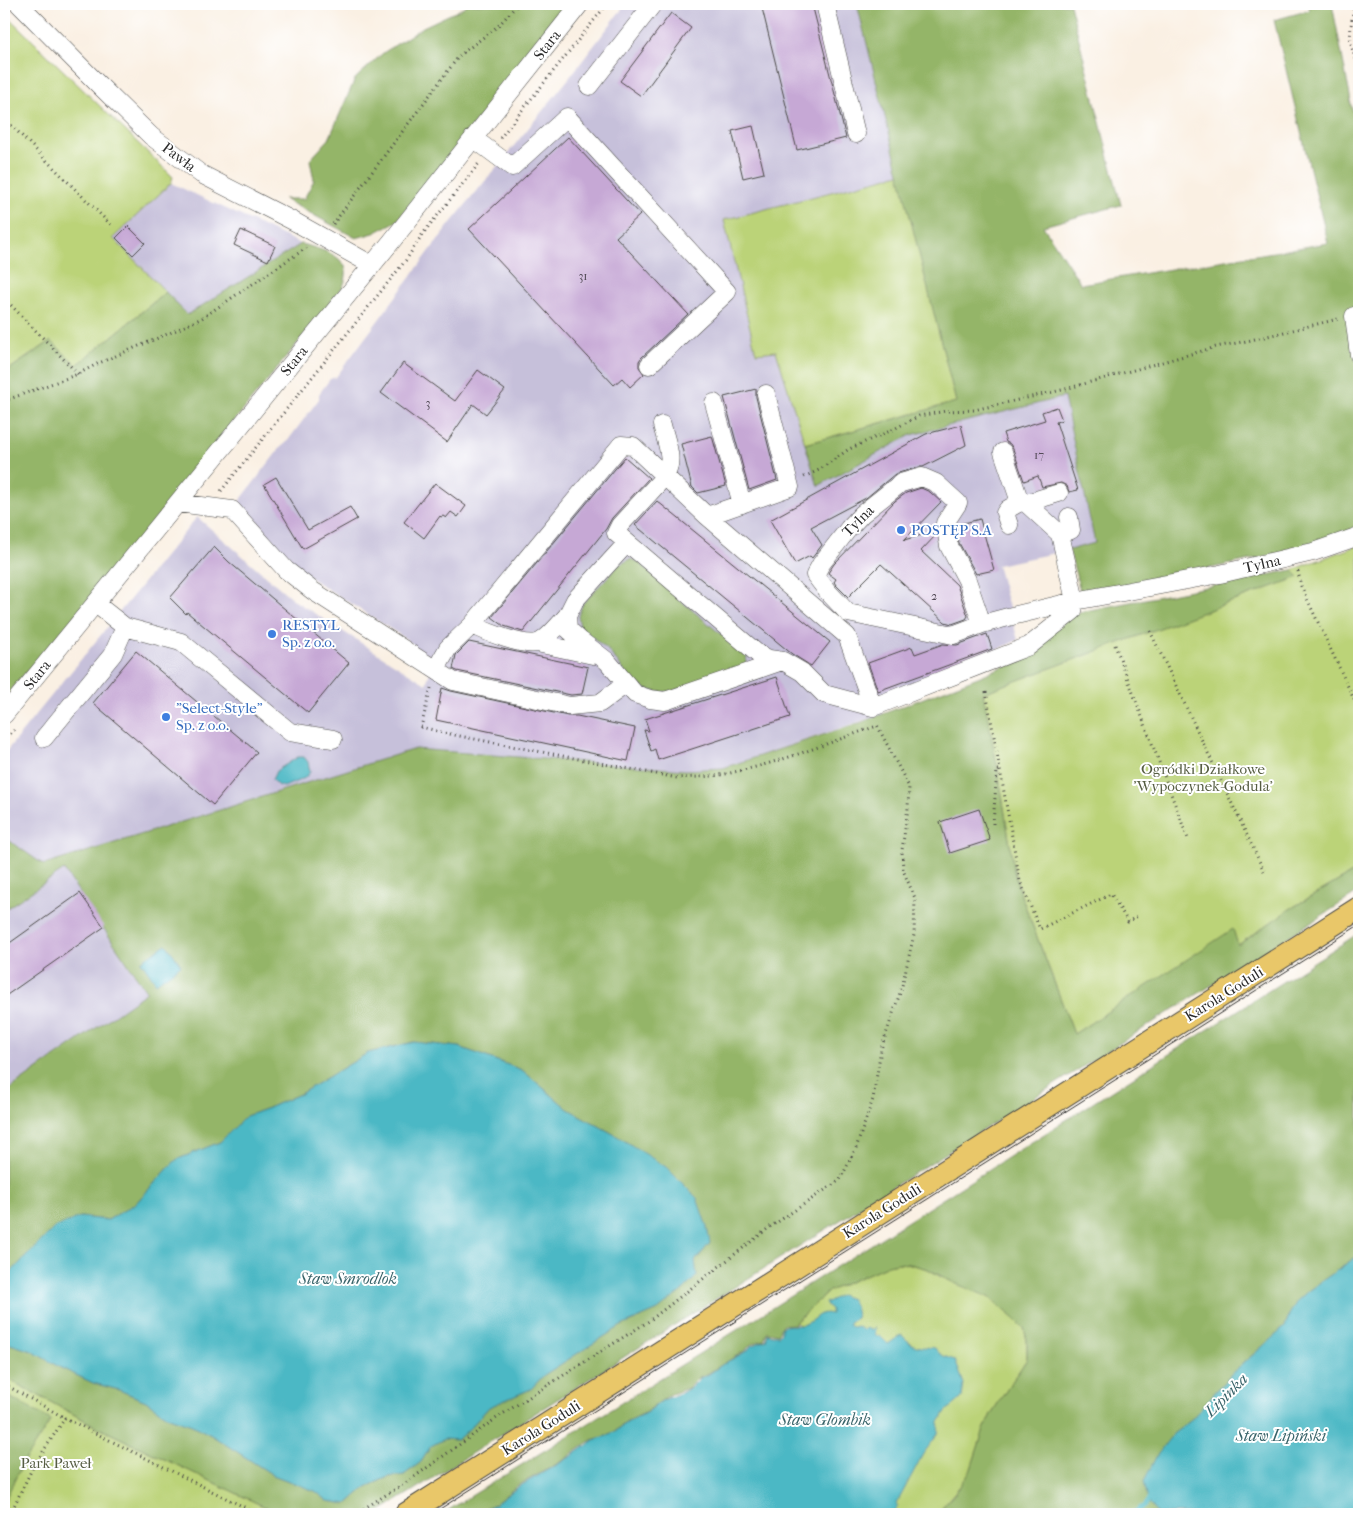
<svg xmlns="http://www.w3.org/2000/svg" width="1363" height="1518" font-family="'IM FELL French Canon',serif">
<rect width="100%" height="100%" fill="#fff"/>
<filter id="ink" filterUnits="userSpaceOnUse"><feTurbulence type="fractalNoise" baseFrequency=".02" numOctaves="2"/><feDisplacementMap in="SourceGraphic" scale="10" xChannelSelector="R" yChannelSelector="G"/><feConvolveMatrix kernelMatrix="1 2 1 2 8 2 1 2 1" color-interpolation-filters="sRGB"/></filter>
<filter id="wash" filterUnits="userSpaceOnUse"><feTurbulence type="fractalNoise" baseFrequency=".0096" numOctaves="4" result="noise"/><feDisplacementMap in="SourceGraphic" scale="20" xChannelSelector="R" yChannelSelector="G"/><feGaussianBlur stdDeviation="1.12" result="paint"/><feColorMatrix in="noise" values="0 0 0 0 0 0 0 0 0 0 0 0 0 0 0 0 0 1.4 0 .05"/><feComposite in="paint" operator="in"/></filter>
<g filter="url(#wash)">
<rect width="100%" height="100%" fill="#faf0e3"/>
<path fill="#c6c0da" d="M 626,4 L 857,4 L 900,174 L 724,220 L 756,353 L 776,351 L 818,486 L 911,435 L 1064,397 L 1095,543 L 1069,550 L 997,565 L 1018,640 L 982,657 L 876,696 L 882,714 L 723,768 L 685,770 L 415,749 L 43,865 L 4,837 L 4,754 L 197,517 L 295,601 L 426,684 L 434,660 L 417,649 L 406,639 L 312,579 L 300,570 L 239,502 L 280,448 L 286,443 L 319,399 L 319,394 L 330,379 L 336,377 L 450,224 L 566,82 Z
M 171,183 L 301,244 L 187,315 L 113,238 Z
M 64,870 L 147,992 L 4,1093 L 4,910 Z"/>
<path fill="#bbd378" stroke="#737f52" d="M 4,13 L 173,177 L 171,183 L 113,238 L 166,292 L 77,365 L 48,343 L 4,373 Z
M 900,174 L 956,402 L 805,444 L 776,351 L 756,353 L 724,220 Z
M 1359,545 L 1359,869 L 1290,909 L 1237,946 L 1233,930 L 1074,1034 L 1019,890 L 1014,871 L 998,770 L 982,693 L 1298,577 L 1292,570 Z
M 898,1263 L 910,1264 L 928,1269 L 941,1277 L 989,1297 L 1016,1319 L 1024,1328 L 1027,1340 L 1027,1359 L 991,1414 L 983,1432 L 971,1469 L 967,1478 L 936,1514 L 863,1514 L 919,1406 L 795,1322 L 829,1291 L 888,1265 Z
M 4,1377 L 99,1428 L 280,1514 L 4,1514 Z"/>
<path fill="#94b568" stroke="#60704a" d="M 467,4 L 569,4 L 397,221 L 374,233 L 356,238 L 284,199 L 304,199 L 314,180 L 310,160 L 329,139 L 355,79 L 383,53 L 423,27 L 461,9 Z
M 857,4 L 1070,4 L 1121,205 L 1043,226 L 1081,284 L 1328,243 L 1274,20 L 1310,10 L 1308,4 L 1332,4 L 1350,96 L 1351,105 L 1359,128 L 1359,528 L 1294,551 L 1085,594 L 1080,590 L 1069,550 L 1095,543 L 1064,397 L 911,435 L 818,486 L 805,444 L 956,402 Z
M 301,244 C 316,248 349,255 346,275 C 346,279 344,283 343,287 L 100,587 L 4,698 L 4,373 L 51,341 L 77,365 L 166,292 L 187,315 Z
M 630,559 L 639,562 L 673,594 L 747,656 L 745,666 L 673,691 L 658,692 L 646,689 L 631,680 L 607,649 L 580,627 L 578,616 L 583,603 L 619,565 Z
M 1292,570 L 1299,577 L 983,693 L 998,770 L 1014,871 L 1019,890 L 1074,1034 L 1233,929 L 1238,945 L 1290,909 L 1359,869 L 1359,892 L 376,1514 L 280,1514 L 99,1428 L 4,1377 L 4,1342 L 32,1351 L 59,1367 L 93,1383 L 119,1390 L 146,1401 L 169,1417 L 192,1425 L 211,1435 L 273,1475 L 315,1491 L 328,1501 L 347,1504 L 366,1487 L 388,1477 L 404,1475 L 421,1462 L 431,1446 L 444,1439 L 457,1440 L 471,1427 L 489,1407 L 531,1389 L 544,1375 L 597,1341 L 621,1326 L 658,1310 L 695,1261 L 710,1243 L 617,1136 L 568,1109 L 522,1070 L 459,1047 L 413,1042 L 368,1053 L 300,1094 L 268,1108 L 246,1116 L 220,1142 L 176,1160 L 136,1203 L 108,1220 L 80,1217 L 29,1254 L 4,1279 L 4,1093 L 147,992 L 64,870 L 4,910 L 4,837 L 44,865 L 415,749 L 685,770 L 723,768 L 862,722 L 983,675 L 1025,657 L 1070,616 L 1085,611 Z
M 1359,933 L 1359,1256 L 1353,1259 L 1308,1291 L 1289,1315 L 1285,1327 L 1232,1373 L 1189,1422 L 1173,1434 L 1148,1501 L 1158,1514 L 936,1514 L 957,1491 L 971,1469 L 983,1432 L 991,1414 L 1027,1359 L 1027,1340 L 1024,1328 L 1015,1319 L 989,1297 L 954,1283 L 928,1269 L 910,1264 L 898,1263 L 888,1265 L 829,1291 L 795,1322 L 795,1324 C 784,1325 782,1322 778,1334 L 767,1332 L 764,1340 C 756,1343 751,1342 746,1350 L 707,1374 L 699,1377 L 688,1388 L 669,1395 L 645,1413 L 628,1421 L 610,1435 L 595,1439 L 589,1442 L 564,1460 L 517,1486 L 495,1504 L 481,1510 L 476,1514 L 442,1514 L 594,1420 L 775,1306 Z
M 4,1394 L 51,1420 L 23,1463 L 4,1502 Z"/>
<path fill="#4bb8c5" stroke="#3b7278" d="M 298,757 L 304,757 L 308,762 L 310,772 L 305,778 L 284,787 L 277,785 L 272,780 L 276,771 Z
M 166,944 L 181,965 L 156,983 L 141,961 Z
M 414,1042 L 459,1047 L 522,1070 L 568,1109 L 617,1136 L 666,1167 L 697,1198 L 707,1227 L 710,1243 L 695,1261 L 697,1276 L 683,1290 L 658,1310 L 621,1326 L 597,1341 L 544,1375 L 531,1389 L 489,1407 L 471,1427 L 457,1440 L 444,1439 L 431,1446 L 421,1462 L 404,1475 L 388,1477 L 366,1487 L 347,1504 L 328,1501 L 315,1491 L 273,1475 L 211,1435 L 192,1425 L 169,1417 L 146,1401 L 119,1390 L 93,1383 L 59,1367 L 32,1351 L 4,1342 L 4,1279 L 54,1228 L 80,1217 L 108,1220 L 136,1203 L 176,1160 L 220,1142 L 246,1116 L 268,1108 L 300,1094 L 368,1053 Z
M 1359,1256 L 1359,1514 L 1158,1514 L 1148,1501 L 1144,1481 L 1158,1453 L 1173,1434 L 1189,1422 L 1232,1373 L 1285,1327 L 1289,1315 L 1297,1301 L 1308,1291 L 1353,1259 Z
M 841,1295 L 851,1299 C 854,1305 858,1312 856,1318 L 849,1322 L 849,1325 L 852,1327 L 857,1326 L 863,1330 L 865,1328 L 872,1330 L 874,1327 L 875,1336 L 880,1336 L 888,1344 L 901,1335 C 905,1337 906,1340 910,1343 C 917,1348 927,1347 935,1348 C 940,1356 946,1357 955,1360 L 964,1384 L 962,1398 L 953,1406 L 947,1410 L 939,1422 L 938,1434 L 923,1454 L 897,1503 L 898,1505 L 894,1514 L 477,1514 L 482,1510 L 495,1504 L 518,1487 L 572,1456 L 590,1443 L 596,1439 L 610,1435 L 628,1422 L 646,1413 L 663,1400 L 683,1392 L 691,1387 L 700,1378 L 709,1374 L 723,1364 L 747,1351 L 751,1346 L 766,1340 L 768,1333 L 772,1335 L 779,1335 L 781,1332 L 781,1328 C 787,1323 797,1327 805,1324 C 816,1320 818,1310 831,1314 L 831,1309 L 826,1305 L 825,1303 Z"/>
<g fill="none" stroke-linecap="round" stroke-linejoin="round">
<path stroke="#4bb8c5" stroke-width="5" d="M 1132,1514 L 1144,1506 L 1152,1496"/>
</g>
<g id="blocks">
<path fill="#c6a8d5" d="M 761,4 L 812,4 L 846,138 L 797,150 Z
M 671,13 L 691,28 L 641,96 L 620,81 Z
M 753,126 L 764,173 L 743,178 L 732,131 Z
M 568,137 L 640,215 L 616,237 L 688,314 L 641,358 L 639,361 L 639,367 L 644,374 L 630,387 L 622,378 L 614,385 L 469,229 Z
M 128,226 L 145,243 L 133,255 L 116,238 Z
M 241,230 L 275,246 L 268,261 L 234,245 Z
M 403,363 L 455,401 L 478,370 L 505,390 L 486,414 L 473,404 L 447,442 L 381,393 Z
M 756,389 L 756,397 L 777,480 L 749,490 L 724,397 Z
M 1057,407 L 1062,420 L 1056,422 L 1078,490 L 1069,492 L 1067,486 L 1061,483 L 1042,487 L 1038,476 L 1024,481 L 1013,449 L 1010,444 L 1006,442 L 1003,433 L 1045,420 L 1042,412 Z
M 961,425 L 966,445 L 923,467 L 919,467 L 895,474 L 866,498 L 811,527 L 822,545 L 812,558 L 810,556 L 795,564 L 770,520 L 926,434 Z
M 712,436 L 726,486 L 698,493 L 692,487 L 681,444 Z
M 625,457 L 649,478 L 612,518 L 606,529 L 523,632 L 504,626 L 492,617 Z
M 276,477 L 308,530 L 350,507 L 357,519 L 303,549 L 264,484 Z
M 435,483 L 466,506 L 458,517 L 451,512 L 446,518 L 443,516 L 441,517 L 440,516 L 424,538 L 404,522 Z
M 921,488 L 930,492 L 941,502 L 904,540 L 936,531 L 936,535 L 921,551 L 957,585 L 968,616 L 966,619 L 952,624 L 945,622 L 881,564 L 848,597 L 836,585 L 834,582 L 836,579 L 828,573 L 834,564 L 895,501 L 906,493 Z
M 657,501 L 830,642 L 811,666 L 792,654 L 635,525 Z
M 980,519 L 994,570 L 976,574 L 959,543 L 956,525 Z
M 214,547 L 229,562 L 349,663 L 308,713 L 187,612 L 186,614 L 170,598 Z
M 987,634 L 992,649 L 878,691 L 868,663 L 912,647 L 915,654 L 943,644 L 957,645 Z
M 469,642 L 588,667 L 582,694 L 571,695 L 457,671 L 453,669 L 456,655 Z
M 136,651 L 257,752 L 213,805 L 93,703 Z
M 777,677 L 790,717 L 658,760 L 655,749 L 651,751 L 644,730 L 649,731 L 645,719 Z
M 442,688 L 451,691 L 568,716 L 577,716 L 635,728 L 628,761 L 436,720 Z
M 979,809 L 990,840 L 950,853 L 940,822 Z
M 80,893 L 104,927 L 4,997 L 4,947 Z"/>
</g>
</g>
<g filter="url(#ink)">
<use href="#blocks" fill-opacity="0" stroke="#4a4947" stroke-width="1"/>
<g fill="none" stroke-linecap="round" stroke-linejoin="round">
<g stroke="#4a4947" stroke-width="19">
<path id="minor" d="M 19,4 L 97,83 L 151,136 L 201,174 L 297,223 L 372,265
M 825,4 L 856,134
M 589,86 L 653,4
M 473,138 L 512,167 L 567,117 L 727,292 L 649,365
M 1354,316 L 1359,355
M 714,403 L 742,504
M 662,425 C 666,442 675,460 665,476 L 620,525 L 616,533 L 758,654 L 769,659 L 783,661 L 802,672 L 824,694 L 873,707 L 1029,646 L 1073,611 L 1075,601 L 1060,534 L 1071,530 L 1069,517
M 1003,452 L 1020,502 L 1026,503
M 1059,493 L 1026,503 L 1060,534
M 178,503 L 232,510 L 286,570 L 313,591 L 453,681 L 570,706 L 600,703 L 626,684
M 707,516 L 790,487 L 766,394
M 1009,525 L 1005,513 L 1008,509 L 1020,502
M 627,543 L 575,600 L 567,616 L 568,629 L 581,641 L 607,661 L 635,694 L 650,699 L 665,701 L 782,661
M 96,604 L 125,627 L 181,642 L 290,732 L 333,739
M 982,624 L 967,580 L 949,546 L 945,523 L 958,503 L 936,483 L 922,477 L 901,483 L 862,514 L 849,528 L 821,564 L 815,575 L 828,592 L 848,613 L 953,635 L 982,624 L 1012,616 L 1075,601 L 1220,574 L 1313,552 L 1359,536
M 472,625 C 487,632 521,646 537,643 C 546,641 560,623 567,616
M 537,643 L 593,655
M 436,669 L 448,648 L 472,625 L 621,445 L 633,446 L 707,516 L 847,636 L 873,707
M 4,715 L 391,242 L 580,4
M 44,738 L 113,654 L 125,627"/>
</g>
<g stroke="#4a4947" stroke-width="24">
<path id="major" d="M 406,1514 L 1359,908"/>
</g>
<path stroke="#4a4947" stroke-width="3" stroke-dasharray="1 4" stroke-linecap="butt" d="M 1354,4 C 1351,30 1346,41 1359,65
M 4,118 L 112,226
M 500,138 L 607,4
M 333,224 L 459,56 L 498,26 L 518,4
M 4,298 L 78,374
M 4,401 L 78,374 L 99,363 L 172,332 L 202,318 L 306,248
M 804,477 L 819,470 L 849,449 L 890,431 L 919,416 L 946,411 L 974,410 L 1062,390 L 1216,347 L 1247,341 L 1338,319
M 221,491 L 406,260 L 422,235 L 480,162
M 1298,571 L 1301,586 L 1309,603 L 1359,710
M 1150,631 L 1264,871
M 1115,645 L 1188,839
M 431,688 L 421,727 L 454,735 L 677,778 C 696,777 716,777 734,772 C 783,762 830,742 877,726
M 986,692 L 1020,881 L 1040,929 L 1111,894 L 1128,922 L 1139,915
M 4,742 L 14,730
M 993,824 L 997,770 L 1000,770
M 4,1384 L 65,1418
M 10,1514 L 33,1467 L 65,1418 L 258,1514
M 355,1514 L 407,1482 L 501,1415 L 649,1321 L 770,1227 L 840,1180 L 856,1148 L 873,1099 L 881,1049 L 901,990 L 914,935 L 915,898 L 903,870 L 902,850 L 908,808 L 909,787 L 876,723"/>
<use href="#minor" stroke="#fff" stroke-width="18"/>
<use href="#major" stroke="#e9c769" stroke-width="22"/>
<path stroke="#2b2b2b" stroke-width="1" d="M 432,1514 L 1359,925"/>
</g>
</g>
<g fill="#3f7fe0" stroke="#fff" stroke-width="2">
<circle cx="901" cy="530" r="5"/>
<circle cx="272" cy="634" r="5"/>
<circle cx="166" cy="717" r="5"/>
</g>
<g text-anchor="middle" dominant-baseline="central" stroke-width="4" stroke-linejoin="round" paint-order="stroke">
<g font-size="12" fill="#524a56">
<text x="583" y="276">31</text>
<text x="428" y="403">3</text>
<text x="1039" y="455">17</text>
<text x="934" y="596">2</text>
</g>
<g font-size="15" fill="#2b2b2b" stroke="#fff">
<text transform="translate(547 45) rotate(-52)">Stara</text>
<text transform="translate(179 157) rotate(37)">Pawła</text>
<text transform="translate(294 361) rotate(-51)">Stara</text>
<text transform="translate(858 521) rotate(-45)">Tylna</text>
<text transform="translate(1262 564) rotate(-13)">Tylna</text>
<text transform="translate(37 675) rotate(-51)">Stara</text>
<text transform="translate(1224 994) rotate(-32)">Karola Goduli</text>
<text transform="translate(882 1211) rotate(-32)">Karola Goduli</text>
<text transform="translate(541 1428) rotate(-32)">Karola Goduli</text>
</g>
<g font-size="15" fill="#366cbe" stroke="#fff" text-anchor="start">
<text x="911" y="530">POSTĘP S.A</text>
<text x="282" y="625">RESTYL<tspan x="282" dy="17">Sp. z o.o.</tspan></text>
<text x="176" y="708">"Select-Style"<tspan x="176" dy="17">Sp. z o.o.</tspan></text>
</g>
<g font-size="15" fill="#565d42" stroke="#fff">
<text x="1203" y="769">Ogródki Działkowe<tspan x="1203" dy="17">'Wypoczynek-Godula'</tspan></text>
<text x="56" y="1463">Park Paweł</text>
</g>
<g font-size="16" font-style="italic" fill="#386369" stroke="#fff">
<text x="348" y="1278">Staw Smrodlok</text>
<text transform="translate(1226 1395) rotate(-45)">Lipinka</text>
<text x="825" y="1419">Staw Glombik</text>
<text x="1281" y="1435">Staw Lipiński</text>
</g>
</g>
<rect width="1363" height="1518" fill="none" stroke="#fff" stroke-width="20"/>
</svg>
